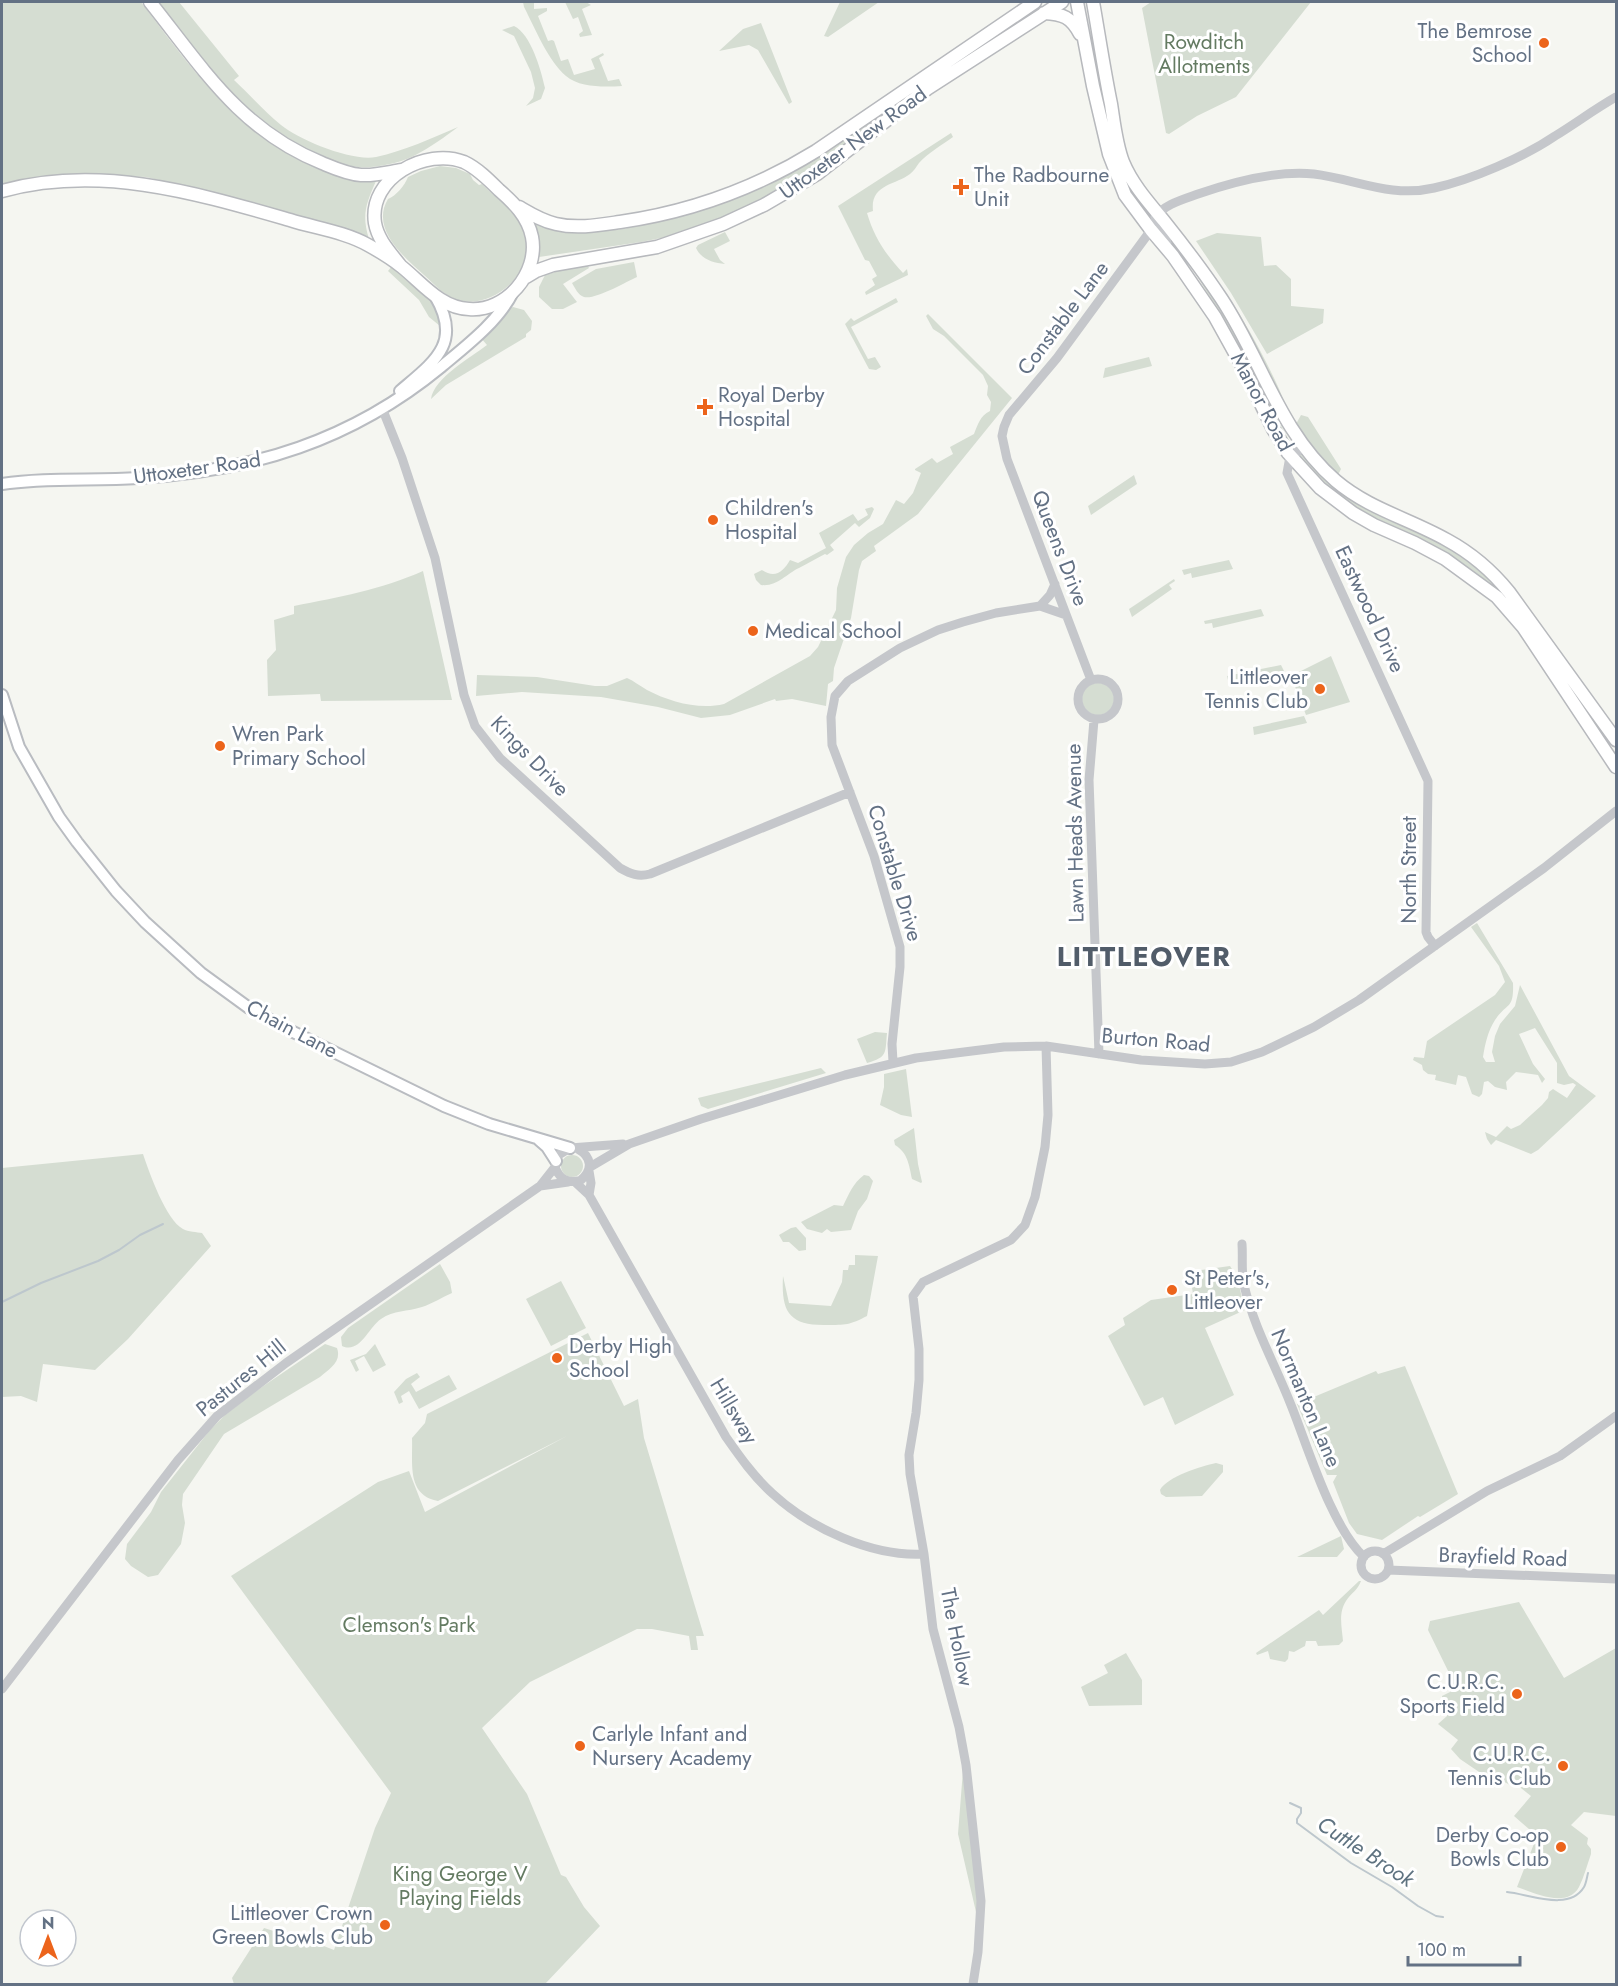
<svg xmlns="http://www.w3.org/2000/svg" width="1618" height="1986" font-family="Jost,sans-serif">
<rect width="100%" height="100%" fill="#f5f6f1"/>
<path fill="#d5ddd2" d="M 2,2 L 141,2 C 189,65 235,132 310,165 C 331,175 352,182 376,181 C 367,202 361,214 369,239 L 220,194 L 146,177 L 85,174 L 23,179 L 2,184 Z
M 158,2 L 179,2 L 239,76 L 234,80 C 250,95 264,111 281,125 C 299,140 353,162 376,157 C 404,151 432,138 458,127 C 439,141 414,160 390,164 C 381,166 368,168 358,167 C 315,162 256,120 226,88 C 202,63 180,29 158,2 Z
M 523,2 L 534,2 L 534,9 L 547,8 L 547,11 L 538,16 L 548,41 L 552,40 L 554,41 L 561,61 L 568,59 L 574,75 L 595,69 L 591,59 L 603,53 L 604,55 L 599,58 L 608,81 L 619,79 L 622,86 C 605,87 580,88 566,76 C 548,61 535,28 524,7 Z
M 565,2 L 586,2 L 591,5 L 582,9 L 592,35 L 580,37 L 579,34 L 583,31 L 578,17 L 573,19 Z
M 840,2 L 879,2 L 828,37 L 824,36 Z
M 1151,2 L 1311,2 L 1236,97 L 1197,116 L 1169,134 L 1166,133 L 1142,8 Z
M 761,23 L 792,102 L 789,104 L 758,50 L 749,45 L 719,51 L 743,29 Z
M 514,26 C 531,34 541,70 545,88 L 541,99 L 526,106 L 533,98 L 535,88 L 531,72 L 514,36 L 502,30 Z
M 900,102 L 838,152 L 784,189 L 748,209 L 686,233 L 641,242 L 539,257 L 538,234 L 535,223 L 557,231 L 581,232 L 624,229 L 722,202 L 882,114 Z
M 951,133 L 953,137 C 942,145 928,153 919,163 C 916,167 914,171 910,174 C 896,185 870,184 873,211 L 867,213 C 874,237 886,255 903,273 L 907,269 L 908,275 L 866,295 L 865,292 L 875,285 L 872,279 L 877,276 L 869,261 L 865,260 L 838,206 Z
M 440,166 L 456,168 L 470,174 L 473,180 L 479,185 L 482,184 C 497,200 522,214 527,236 C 535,272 495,307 462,301 C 446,298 435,285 424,275 C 404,257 370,229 388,199 C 396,196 405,185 408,177 L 421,171 Z
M 1169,217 C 1206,262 1239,308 1265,360 C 1273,376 1281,391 1286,407 L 1167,218 Z
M 725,232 L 730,241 L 714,249 L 720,260 L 725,264 C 713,263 701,259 696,248 L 698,245 Z
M 1217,233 L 1261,237 L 1264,266 L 1276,265 L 1291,279 L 1291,306 L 1324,309 L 1323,323 L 1267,354 L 1231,293 L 1196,241 Z
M 1188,261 L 1220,303 L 1270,399 C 1273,416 1284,429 1291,444 L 1282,433 L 1234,337 Z
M 634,262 L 637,277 C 626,282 595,300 584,297 C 578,295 575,288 572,283 L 596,269 Z
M 392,266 L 433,303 L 437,308 L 442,324 L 440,326 L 429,317 L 419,300 L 388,271 Z
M 588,266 L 589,268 L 563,284 L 577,302 L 563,309 L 552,309 L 539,297 L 539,287 L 545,275 L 565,269 Z
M 896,298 L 898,302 L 851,327 L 868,359 L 875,357 L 881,367 L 876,370 L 869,369 L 845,324 L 851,318 L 854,321 Z
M 513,307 L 524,310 L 532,321 L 531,330 L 526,334 L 526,337 L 446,385 L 431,399 C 434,378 470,358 487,345 L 480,337 L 508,309 Z
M 928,314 L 1012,398 L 918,514 L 874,546 L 876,551 L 862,561 L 859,570 L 851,618 L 834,668 L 833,681 L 828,684 L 826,706 L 792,699 L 776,701 L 775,699 L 730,715 L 701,718 L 658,707 L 601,697 L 522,692 L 476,696 L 477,675 L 537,677 L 595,686 L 607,686 L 627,678 C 634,681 640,686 647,690 C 670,702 699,710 724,704 L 810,656 L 818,647 L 836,610 L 837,588 L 846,557 L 854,545 L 868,533 L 883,524 L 896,500 L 904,504 L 913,493 L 921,473 L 915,470 L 915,469 L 932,458 L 937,463 L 953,454 L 950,447 L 974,434 C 978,424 980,416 990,411 L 991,402 L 987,395 L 988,386 L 983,375 L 944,336 L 933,329 L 926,316 Z
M 1149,357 L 1152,366 L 1103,378 L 1105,368 Z
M 1301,415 L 1308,417 L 1341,469 L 1338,475 L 1316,456 L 1296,424 Z
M 1301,451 L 1410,527 L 1456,550 L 1490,577 L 1513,607 L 1351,505 L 1319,480 L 1297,456 Z
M 1134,475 L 1137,484 L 1091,515 L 1088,506 Z
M 872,507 L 874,509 L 870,518 L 859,527 L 855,523 L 830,545 L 834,550 L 827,555 L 825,554 C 816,559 808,563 799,568 C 786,574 777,587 761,585 L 756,580 L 754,574 L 762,570 C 775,579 783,572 790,560 L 798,563 L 826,548 L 819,533 L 853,514 L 858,521 L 868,515 L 865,509 Z
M 1229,560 L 1233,569 L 1192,578 L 1191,573 L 1184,575 L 1182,570 Z
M 423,571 L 452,700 L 321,701 L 320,694 L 268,696 L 267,660 L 276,650 L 274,620 L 294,614 L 294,606 C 339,597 380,590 423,571 Z
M 1174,579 L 1175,581 L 1169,585 L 1172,589 L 1132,617 L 1129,609 Z
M 1261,609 L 1264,616 L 1213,628 L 1212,623 L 1205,624 L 1204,621 Z
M 1331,656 L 1350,702 L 1306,715 L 1291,676 Z
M 1281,665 L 1285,673 L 1237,684 L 1235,679 L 1228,680 L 1227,676 Z
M1082 699a16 16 0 1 1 32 0a16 16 0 1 1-32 0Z
M 1304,716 L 1307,723 L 1254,735 L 1253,727 Z
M 1477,923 L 1513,983 C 1514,1010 1507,1002 1495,1020 C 1488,1031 1485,1044 1483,1057 L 1486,1062 L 1495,1062 L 1492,1052 L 1495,1036 L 1500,1024 L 1515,1006 L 1520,985 L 1569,1076 L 1596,1096 L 1538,1150 L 1531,1154 L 1496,1140 L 1491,1145 L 1487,1139 L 1485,1132 L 1496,1137 L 1507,1126 L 1511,1129 L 1520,1125 L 1542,1105 L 1548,1098 L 1549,1092 L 1553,1089 L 1567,1098 L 1576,1085 L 1573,1083 L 1564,1085 L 1557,1083 L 1557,1063 L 1535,1028 L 1519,1034 L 1533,1064 L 1545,1079 L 1542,1083 L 1538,1075 L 1516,1072 L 1506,1082 L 1507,1090 L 1495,1087 L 1488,1081 L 1484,1082 L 1482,1094 L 1479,1097 L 1472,1094 L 1466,1077 L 1458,1075 L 1456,1085 L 1435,1080 L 1436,1075 L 1428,1074 L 1423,1070 L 1422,1065 L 1413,1060 L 1414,1057 L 1424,1058 L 1427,1041 L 1495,995 L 1505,982 L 1499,966 L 1471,927 Z
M 875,1032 L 887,1033 C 885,1053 888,1057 867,1063 L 857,1039 Z
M 821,1068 L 826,1073 L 708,1109 L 701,1106 L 698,1098 Z
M 906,1069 L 912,1117 L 901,1115 L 880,1105 L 884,1087 L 884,1074 Z
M 914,1128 L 918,1164 L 922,1182 L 921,1183 L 912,1179 C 909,1165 908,1153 895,1145 L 894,1140 Z
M 143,1154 C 149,1172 166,1220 183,1229 C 188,1232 197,1232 202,1233 L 211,1246 L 128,1339 L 95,1370 L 43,1364 L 37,1402 L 21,1396 L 2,1397 L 2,1168 Z
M561 1166a11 11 0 1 1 22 0a11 11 0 1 1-22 0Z
M 864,1175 L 869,1176 L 873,1181 L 867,1199 L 858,1211 L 851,1230 L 831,1232 L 827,1229 L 822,1233 L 807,1229 L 801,1222 L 834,1205 L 843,1206 C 849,1194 853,1183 864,1175 Z
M 796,1227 L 806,1238 L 806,1250 L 799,1251 L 789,1242 L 783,1242 L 779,1235 L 791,1228 Z
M 855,1255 L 878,1256 L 867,1316 C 850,1325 845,1325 827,1325 C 789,1326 781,1312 783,1276 L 789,1303 L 831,1306 L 842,1282 L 843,1270 L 848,1270 L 849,1265 L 855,1265 Z
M 440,1264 L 450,1282 L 452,1293 C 442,1297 432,1304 422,1307 C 407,1312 394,1310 381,1319 C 368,1328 360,1354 342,1346 L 341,1337 L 348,1328 Z
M 1230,1266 L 1237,1277 L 1245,1310 L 1205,1328 L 1234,1395 L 1175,1425 L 1163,1397 L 1144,1406 L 1108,1336 L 1125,1325 L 1123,1318 L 1151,1300 L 1193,1294 L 1191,1281 L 1195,1280 L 1194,1271 Z
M 561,1281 L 586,1328 L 551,1346 L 526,1299 Z
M 588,1333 L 624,1406 L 638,1399 L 644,1438 L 704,1636 L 696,1636 L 698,1650 L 691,1650 L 689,1636 L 652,1629 L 637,1629 L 530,1682 L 482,1728 L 527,1794 L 561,1875 L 566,1877 L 584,1907 L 600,1926 L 545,1984 L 234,1984 L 232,1978 L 264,1928 L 290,1936 L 296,1943 L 306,1939 L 334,1950 L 375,1828 L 391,1793 L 231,1576 L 378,1482 L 409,1471 L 425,1512 L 567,1436 L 438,1501 C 406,1495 413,1463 412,1438 L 425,1423 L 427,1414 Z
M 325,1344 L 337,1348 C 342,1362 329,1369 320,1377 L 224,1434 L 183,1494 L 182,1505 L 185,1523 L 181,1544 L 158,1575 L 148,1577 L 131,1566 L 125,1559 L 127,1544 L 151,1512 L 161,1492 L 210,1430 L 225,1415 L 259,1389 Z
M 375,1344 L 386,1365 L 373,1372 L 364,1356 L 355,1361 L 359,1370 L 356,1372 L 350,1360 L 366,1354 Z
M 1405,1366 L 1458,1494 L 1420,1517 L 1418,1516 L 1382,1540 L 1357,1534 L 1349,1523 L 1333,1482 L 1337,1475 L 1327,1475 L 1297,1404 L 1376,1371 L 1378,1374 Z
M 417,1373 L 420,1377 L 411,1384 L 416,1392 L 449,1375 L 457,1389 L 419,1409 L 409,1391 L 401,1396 L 403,1402 L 399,1404 L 394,1392 L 406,1379 Z
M 1216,1463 L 1223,1465 L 1223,1472 L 1202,1496 L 1166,1497 L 1161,1494 L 1160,1490 C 1167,1477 1201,1466 1216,1463 Z
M 1341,1536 L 1344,1549 L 1337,1557 L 1297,1557 Z
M 1359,1581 L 1361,1581 C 1358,1590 1351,1593 1346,1601 C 1338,1613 1342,1628 1343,1641 L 1339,1645 L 1318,1646 L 1316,1641 L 1306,1641 L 1305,1646 L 1294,1652 L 1289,1651 L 1288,1659 L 1285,1662 L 1270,1659 L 1268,1651 L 1257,1655 L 1256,1653 L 1319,1610 L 1323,1615 Z
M 1519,1602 L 1564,1678 L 1616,1648 L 1616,1816 L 1584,1812 L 1571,1825 L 1588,1838 L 1587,1844 L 1591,1849 L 1591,1854 C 1587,1865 1584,1877 1579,1887 C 1567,1909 1534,1893 1517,1887 L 1537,1836 L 1514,1816 L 1531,1796 L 1517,1785 L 1512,1786 L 1495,1777 L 1485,1776 L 1460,1759 L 1451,1749 L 1458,1740 L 1438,1724 L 1447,1716 L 1446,1709 L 1442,1704 L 1442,1696 L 1450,1692 L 1450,1683 L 1453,1681 L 1428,1630 L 1430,1621 Z
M 1126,1653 L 1142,1680 L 1142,1705 L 1089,1706 L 1081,1687 L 1108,1673 L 1104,1665 Z
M 963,1770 L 978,1897 L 976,1912 L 958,1834 Z"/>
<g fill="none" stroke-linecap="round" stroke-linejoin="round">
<path stroke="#bdc7cd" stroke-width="2" d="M 2,1302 L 41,1283 L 98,1261 L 119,1250 L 140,1235 L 163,1224
M 1290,1803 L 1301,1808 L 1301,1813 L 1297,1819 L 1297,1823 L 1351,1863 L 1392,1887 L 1418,1906 L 1436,1916 L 1443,1917
M 1507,1892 C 1529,1894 1569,1912 1584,1887 C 1586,1884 1587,1877 1588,1873"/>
<g stroke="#b9bcc1" stroke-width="14">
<path id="secondary" d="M 400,391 C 434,362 463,343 435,296
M 2,484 C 46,477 93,481 138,478 C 253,471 351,441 441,367 C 466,346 498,322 513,292
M 2,695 L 19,747 L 59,817 L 77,842 L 116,891 L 145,922 L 201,973 L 249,1008 L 283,1027 L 444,1106 L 489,1124 L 570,1148
M 539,1140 L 547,1147 L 556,1161"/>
</g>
<g stroke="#b7b9bd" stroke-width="15">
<path id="trunk" d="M 150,2 C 202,67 240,130 322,163 C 334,168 347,174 361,175 C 375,176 389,172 402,170
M 1077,2 L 1093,86 L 1109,154 L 1125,195 L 1151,230 L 1173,256 L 1215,317 L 1246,373 L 1273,429 L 1288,453 L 1320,488 L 1353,513 L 1374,525 L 1415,543 L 1445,559 L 1497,597 L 1523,627 L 1616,767
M 1093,2 C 1099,36 1104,70 1111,104 C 1114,123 1116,144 1123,162 C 1132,184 1149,203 1164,221 C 1184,246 1203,271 1221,298 C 1261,358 1279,432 1336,481 C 1369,509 1410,519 1447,540 C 1471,553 1492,571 1509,592 L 1616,740
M 1044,13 C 1063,14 1071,17 1080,34
M 2,191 C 100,164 196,193 290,220 C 315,228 345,232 368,245 C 379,251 392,259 402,267 C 423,284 441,308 469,309 C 506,312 539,273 532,237 C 528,217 514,203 499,190 C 489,180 477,168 464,162 C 426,147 368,178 375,223 C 378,240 390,252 400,265
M 519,207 C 531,214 542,221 556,224 C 577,229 599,225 620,222 C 690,212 756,188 816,151 L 1035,2
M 526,277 L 536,271 L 553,265 L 657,247 L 723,224 L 764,205 L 817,174 L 927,89 L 1062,2"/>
</g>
<path stroke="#c5c7cb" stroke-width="9" d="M 1167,248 L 1166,234 L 1155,218 C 1162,205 1184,199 1198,194 C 1233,182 1276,170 1314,174 C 1355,179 1391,198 1434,188 C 1471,180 1524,157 1555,136 C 1576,123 1595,109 1616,97
M 382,408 L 402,458 L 435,558 L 464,695 L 475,726 L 500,758 L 620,868 C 631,874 638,877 650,874 L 850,792
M 1302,446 L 1289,462 L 1287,473 L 1428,781 L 1426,932 L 1428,937 L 1435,946
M 1040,606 L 1066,615
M1078 699a20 20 0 1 1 40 0a20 20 0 1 1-40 0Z
M 1091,680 L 1007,459 L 1002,436 L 1004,427 L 1009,415 L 1057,358 L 1151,230
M 1094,720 L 1089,780 L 1099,1054
M 893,1062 L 892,1044 L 900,967 L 900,947 L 874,856 L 832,745 L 831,717 L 835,696 L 848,681 L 900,648 L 938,630 L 963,622 L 996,613 L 1040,606 L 1050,595 L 1055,584
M 578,1149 C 592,1157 593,1170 581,1180 C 568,1184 560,1180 555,1167 L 557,1156 L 570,1148 L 623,1144
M 590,1167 L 629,1144 L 701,1119 L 845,1075 L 916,1058 L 1004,1047 L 1046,1046 L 1141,1060 L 1205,1064 L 1231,1062 L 1262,1052 L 1314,1027 L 1359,1000 L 1544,868 L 1616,811
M 589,1171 L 591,1183 L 589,1195
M 575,1182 L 589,1195 L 726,1437 C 740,1457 754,1477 773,1494 C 810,1528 872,1557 924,1554
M 540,1186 L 568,1182
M 1242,1244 C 1243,1257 1241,1271 1244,1285 C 1254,1328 1275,1364 1291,1405 C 1308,1447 1331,1526 1364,1557
M1361 1565a14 14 0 1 1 28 0a14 14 0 1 1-28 0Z
M 1383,1554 L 1487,1491 L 1560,1456 L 1616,1416
M 1388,1570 L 1616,1579
M 2,1689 L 178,1460 L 217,1416 L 286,1363 L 540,1186 L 555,1167
M 973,1984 L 978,1952 L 981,1901 L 966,1765 L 959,1727 L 933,1629 L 924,1554 L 910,1474 L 909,1455 L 916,1413 L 919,1380 L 919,1349 L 913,1296 L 923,1282 L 1011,1240 L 1025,1225 L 1035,1197 L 1045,1147 L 1048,1115 L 1046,1046"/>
<use href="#secondary" stroke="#fff" stroke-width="10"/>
<use href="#trunk" stroke="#fff" stroke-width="12"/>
</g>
<g fill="#ec641b" stroke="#fff" stroke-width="2">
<circle cx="1544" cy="43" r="6"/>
<path d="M958 178h6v6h6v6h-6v6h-6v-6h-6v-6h6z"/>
<path d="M702 398h6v6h6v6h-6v6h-6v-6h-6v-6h6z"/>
<circle cx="713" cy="520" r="6"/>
<circle cx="753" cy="631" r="6"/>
<circle cx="1320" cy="689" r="6"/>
<circle cx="220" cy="746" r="6"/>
<circle cx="1172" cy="1290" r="6"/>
<circle cx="557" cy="1358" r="6"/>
<circle cx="1517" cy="1694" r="6"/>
<circle cx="580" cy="1746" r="6"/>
<circle cx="1563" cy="1766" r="6"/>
<circle cx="1561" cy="1847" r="6"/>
<circle cx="385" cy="1925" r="6"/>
</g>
<g text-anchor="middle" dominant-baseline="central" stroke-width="6" stroke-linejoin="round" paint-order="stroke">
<g font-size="21" fill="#637184" stroke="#fff" text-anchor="start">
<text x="1532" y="31" text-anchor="end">The Bemrose<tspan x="1532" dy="24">School</tspan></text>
<text x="974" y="175">The Radbourne<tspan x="974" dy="24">Unit</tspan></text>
<text x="718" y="395">Royal Derby<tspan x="718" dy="24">Hospital</tspan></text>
<text x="725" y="508">Children's<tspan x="725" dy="24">Hospital</tspan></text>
<text x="765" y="631">Medical School</text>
<text x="1308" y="677" text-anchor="end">Littleover<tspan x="1308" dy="24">Tennis Club</tspan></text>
<text x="232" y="734">Wren Park<tspan x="232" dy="24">Primary School</tspan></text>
<text x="1184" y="1278">St Peter's,<tspan x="1184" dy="24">Littleover</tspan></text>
<text x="569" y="1346">Derby High<tspan x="569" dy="24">School</tspan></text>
<text x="1505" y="1682" text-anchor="end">C.U.R.C.<tspan x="1505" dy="24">Sports Field</tspan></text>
<text x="592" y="1734">Carlyle Infant and<tspan x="592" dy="24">Nursery Academy</tspan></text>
<text x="1551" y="1754" text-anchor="end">C.U.R.C.<tspan x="1551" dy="24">Tennis Club</tspan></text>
<text x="1549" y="1835" text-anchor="end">Derby Co-op<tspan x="1549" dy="24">Bowls Club</tspan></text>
<text x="373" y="1913" text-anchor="end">Littleover Crown<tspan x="373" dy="24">Green Bowls Club</tspan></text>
</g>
<g font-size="21" fill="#647b62" stroke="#fff">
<text x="1204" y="42">Rowditch<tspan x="1204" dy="24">Allotments</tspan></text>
<text x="409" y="1625">Clemson's Park</text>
<text x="460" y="1874">King George V<tspan x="460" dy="24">Playing Fields</tspan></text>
</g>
<g font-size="21" fill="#637184" stroke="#fff">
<text transform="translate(853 143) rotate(-36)">Uttoxeter New Road</text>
<text transform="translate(1063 318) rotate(-53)">Constable Lane</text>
<text transform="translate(1262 402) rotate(62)">Manor Road</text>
<text transform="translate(197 468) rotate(-8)">Uttoxeter Road</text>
<text transform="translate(1060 548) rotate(69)">Queens Drive</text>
<text transform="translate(1370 609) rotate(65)">Eastwood Drive</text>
<text transform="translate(530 756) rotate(46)">Kings Drive</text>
<text transform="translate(1075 833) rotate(-91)">Lawn Heads Avenue</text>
<text transform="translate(1409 870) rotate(-90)">North Street</text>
<text transform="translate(895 873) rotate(73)">Constable Drive</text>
<text transform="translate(292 1029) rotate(28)">Chain Lane</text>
<text transform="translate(1156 1040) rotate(5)">Burton Road</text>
<text transform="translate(241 1378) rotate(-39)">Pastures Hill</text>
<text transform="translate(1306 1398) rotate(67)">Normanton Lane</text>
<text transform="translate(734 1411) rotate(59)">Hillsway</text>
<text transform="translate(1503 1557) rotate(2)">Brayfield Road</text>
<text transform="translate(957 1637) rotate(79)">The Hollow</text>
</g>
<g font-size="22" font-style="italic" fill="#5f7381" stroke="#fff">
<text transform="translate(1366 1851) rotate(33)">Cuttle Brook</text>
</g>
<g font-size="27" font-weight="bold" letter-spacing="1.5" fill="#515c69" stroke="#fff">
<text x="1144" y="956">LITTLEOVER</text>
</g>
</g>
<rect width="1618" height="1986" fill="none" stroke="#637184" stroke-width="6"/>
<g transform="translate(48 1938)"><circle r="28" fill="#ffffff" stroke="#c1c6ce" stroke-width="1.5"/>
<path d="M0-4.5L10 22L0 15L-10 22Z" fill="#ec641b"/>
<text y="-9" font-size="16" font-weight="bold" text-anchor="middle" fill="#637184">N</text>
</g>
<path d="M1408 1956v9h112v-9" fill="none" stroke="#637184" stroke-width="3"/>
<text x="1417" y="1956" font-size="18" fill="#637184" stroke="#ffffff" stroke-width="4.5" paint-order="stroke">100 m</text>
</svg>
